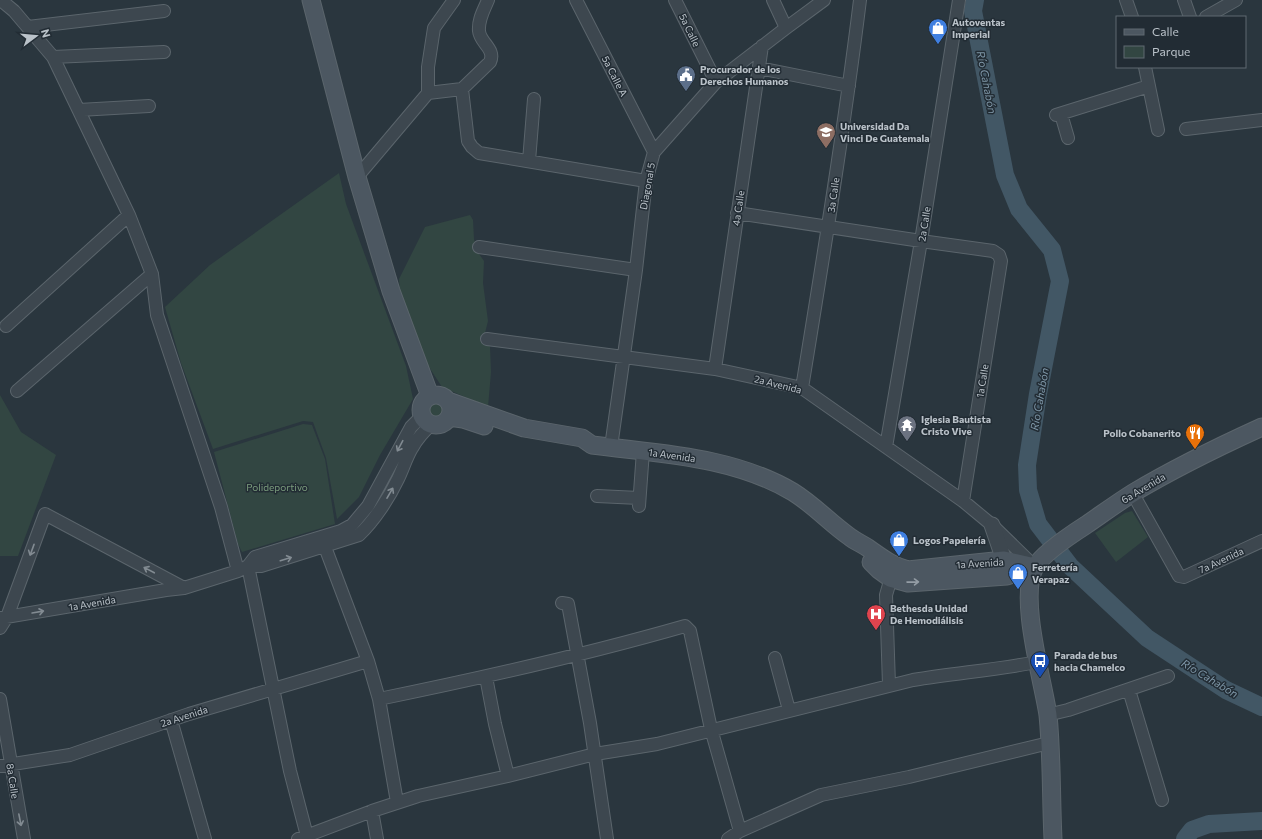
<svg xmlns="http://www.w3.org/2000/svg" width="1262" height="839" font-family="Commissioner,sans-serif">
<rect width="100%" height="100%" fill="#2a363e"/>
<path fill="#324642" d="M 339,173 L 346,204 L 406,366 L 413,399 L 380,455 L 359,497 L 337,519 L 326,458 L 313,422 L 303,421 L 213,449 L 181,363 L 165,307 L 210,265 Z
M 470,215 L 473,220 L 474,239 L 477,251 L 484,261 L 483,283 L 488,321 L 484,337 L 490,347 L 491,372 L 488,407 L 442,387 L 427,364 L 400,293 L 399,279 L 425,227 Z
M 0,395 L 21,432 L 56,455 L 18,556 L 0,556 Z
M428 409a8 8 0 1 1 16 0a8 8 0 1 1-16 0Z
M 303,424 L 312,425 L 325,459 L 335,524 L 242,552 L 238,544 L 214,452 Z
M 1132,511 L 1148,537 L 1116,562 L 1095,533 L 1125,513 Z"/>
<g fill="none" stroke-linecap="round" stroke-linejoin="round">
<path stroke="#425765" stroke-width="18" d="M 975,0 L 973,11 L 1005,175 L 1019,209 L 1052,250 L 1060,281 L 1038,394 L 1027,465 L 1028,490 L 1038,524 L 1070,566 L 1147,638 L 1226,690 L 1262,707
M 1185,839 L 1192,830 L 1209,824 L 1262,821"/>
<g stroke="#5b656c" stroke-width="14">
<path id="minor" d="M 2,0 L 2,1 L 14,11 L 53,57 L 129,215 L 152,274 L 157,315 L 221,507 L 238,571
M 576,0 L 654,152
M 675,0 L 716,82
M 773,0 L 786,28
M 1126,0 L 1132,17
M 1184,0 L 1190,17
M 1206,17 L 1236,0
M 28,27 L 164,11
M 53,57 L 164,52
M 1145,67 L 1158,130
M 759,68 L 849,86
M 462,89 L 490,62 C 496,49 480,43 479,31 C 478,19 484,10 488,0
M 428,93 L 462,89 L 468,141 L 472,147 L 479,153 L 646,181
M 79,110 L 149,106
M 1061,114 L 1068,138
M 1056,115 L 1149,86
M 1186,129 L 1262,120
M 529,161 L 534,99
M 357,177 L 428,93 L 428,67 L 434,28 L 454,0
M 737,213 L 921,241 L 993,251 L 999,255 L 1001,261 L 963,501
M 479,247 L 636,270
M 6,326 L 129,215
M 487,339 L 715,369 L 802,388 L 963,501 L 992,525 L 1034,566
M 715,369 L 762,46
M 802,388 C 823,259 844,130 860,0
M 17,391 L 152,274
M 611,447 L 636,270 L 646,181 L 654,152 L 716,82 L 786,28 L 824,0
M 886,447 L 921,241 L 959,0
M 1133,494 L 1179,576 L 1184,577 L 1262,541
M 597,496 L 639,498
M 639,506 L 643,451
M 320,538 L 325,547 L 368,661 L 379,699 L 397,802
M 248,566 L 290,771 L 307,836
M 248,566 L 261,566 L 359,535 C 374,521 389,498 398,479 C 403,469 406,458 412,448 C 417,439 424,431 432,424
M 562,603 L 568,604 L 590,723 L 607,839
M 0,618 L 166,590 L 184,588 L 238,571 L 248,566 L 255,557 L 341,531 L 352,525 L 368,506 L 411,427 L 423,415
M 0,628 L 7,617 L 45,514 L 184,588
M 775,658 L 789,710
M 486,677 L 495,724 L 508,776
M 889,685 L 886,595 L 893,571
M 1129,690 L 1162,800
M 0,699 L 24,839
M 379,699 C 482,678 584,655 685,626 L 690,631 L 711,729 L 740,831
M 1047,715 L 1068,710 L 1168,676
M 171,720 L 205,839
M 0,766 L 70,755 L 189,714 L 368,661
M 372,811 L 377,839
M 298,839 L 372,811 L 418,796 L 508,776 L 595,754 L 657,744 L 913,680 C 954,673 996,670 1037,662
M 728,839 L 740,831 L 821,795 L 909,777 L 1049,743"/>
</g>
<g stroke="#5b656c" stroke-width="17">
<path id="tertiary" d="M 992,525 L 1004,560"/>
</g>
<g stroke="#5b656c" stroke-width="19">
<path id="secondary" d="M 311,0 L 357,177 L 391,291 L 430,396
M421 410a15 15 0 1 1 30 0a15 15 0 1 1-30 0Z
M 448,401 L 524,428 L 582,438 L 592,445 C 660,454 732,456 793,492 C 814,505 830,523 850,537 C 855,541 862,544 868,548 C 881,557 892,566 908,570 L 1004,560 L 1035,567
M 449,417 L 463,419 L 484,426
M 871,562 L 879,570 L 890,578 L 908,583 L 1007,576 L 1034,567
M 1053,839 C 1051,798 1052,756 1048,715 C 1043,681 1018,596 1035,567 C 1043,553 1072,534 1086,525 C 1102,514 1117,503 1133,493 C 1175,468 1218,447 1262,427"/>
</g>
<use href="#minor" stroke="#3d474f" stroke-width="12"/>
<use href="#tertiary" stroke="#3d474f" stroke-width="15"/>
<use href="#secondary" stroke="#4c5761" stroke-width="17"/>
</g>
<defs><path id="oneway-shaft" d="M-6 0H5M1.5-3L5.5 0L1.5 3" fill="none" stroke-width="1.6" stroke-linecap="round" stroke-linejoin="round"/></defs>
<g stroke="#828b92">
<use href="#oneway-shaft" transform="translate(400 446) rotate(118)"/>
<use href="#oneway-shaft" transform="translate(390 493) rotate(-60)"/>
<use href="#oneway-shaft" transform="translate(32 550) rotate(110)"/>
<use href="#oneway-shaft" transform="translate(286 559) rotate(-17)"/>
<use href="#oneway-shaft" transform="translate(149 570) rotate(-152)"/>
<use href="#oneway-shaft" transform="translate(38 612) rotate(-10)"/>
<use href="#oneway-shaft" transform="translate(20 820) rotate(79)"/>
</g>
<use stroke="#949da5" href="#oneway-shaft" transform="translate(913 582) rotate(-1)"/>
<defs>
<g id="shop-pin" transform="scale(1)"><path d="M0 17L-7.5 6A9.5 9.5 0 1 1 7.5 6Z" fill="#3f7fe0" stroke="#222c34"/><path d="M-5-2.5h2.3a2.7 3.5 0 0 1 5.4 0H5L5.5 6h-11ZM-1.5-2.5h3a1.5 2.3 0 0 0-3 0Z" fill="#fff"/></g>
<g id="civic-pin" transform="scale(1)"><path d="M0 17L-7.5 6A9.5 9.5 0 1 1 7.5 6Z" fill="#5c6f8a" stroke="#222c34"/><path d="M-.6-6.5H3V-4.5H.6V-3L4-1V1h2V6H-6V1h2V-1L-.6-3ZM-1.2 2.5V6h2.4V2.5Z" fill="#fff"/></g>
<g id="university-pin" transform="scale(1)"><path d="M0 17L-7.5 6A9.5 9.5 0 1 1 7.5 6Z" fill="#8d6e63" stroke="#222c34"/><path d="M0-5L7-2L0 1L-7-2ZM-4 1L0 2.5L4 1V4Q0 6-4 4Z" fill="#fff"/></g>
<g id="temple-pin" transform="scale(1)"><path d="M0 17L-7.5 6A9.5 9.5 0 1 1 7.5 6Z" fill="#6b7280" stroke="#222c34"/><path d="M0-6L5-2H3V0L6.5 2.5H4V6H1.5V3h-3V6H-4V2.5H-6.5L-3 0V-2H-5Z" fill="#fff"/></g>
<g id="restaurant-pin" transform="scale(1)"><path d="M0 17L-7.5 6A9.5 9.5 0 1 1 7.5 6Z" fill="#e8710a" stroke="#222c34"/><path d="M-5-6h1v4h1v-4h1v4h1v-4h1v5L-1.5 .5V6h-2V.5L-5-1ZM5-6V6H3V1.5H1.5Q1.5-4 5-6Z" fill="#fff"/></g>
<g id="hospital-pin" transform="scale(1)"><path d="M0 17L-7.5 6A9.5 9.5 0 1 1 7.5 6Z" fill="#e0444e" stroke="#222c34"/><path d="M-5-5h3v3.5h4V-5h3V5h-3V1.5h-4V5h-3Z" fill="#fff"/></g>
<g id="bus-pin" transform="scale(1)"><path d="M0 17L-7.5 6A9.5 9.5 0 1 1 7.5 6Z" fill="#1a4fb4" stroke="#222c34"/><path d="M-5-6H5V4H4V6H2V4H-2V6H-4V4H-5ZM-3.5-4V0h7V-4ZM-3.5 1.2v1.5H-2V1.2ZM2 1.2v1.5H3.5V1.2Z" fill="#fff"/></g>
</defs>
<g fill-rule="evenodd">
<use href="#shop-pin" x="938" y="28"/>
<use href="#civic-pin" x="686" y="75"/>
<use href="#university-pin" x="826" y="132"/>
<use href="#temple-pin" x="907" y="425"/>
<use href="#restaurant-pin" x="1195" y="433"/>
<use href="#shop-pin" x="899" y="540"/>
<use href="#shop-pin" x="1018" y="573"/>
<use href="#hospital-pin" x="876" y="614"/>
<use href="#bus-pin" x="1040" y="661"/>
</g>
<g text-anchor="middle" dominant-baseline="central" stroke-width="3" stroke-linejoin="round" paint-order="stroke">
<g font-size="10" font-weight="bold" fill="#bac2c9" stroke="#222c34" text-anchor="start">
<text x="952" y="22">Autoventas<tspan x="952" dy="12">Imperial</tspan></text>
<text x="700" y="69">Procurador de los<tspan x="700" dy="12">Derechos Humanos</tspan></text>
<text x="840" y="126">Universidad Da<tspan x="840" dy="12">Vinci De Guatemala</tspan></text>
<text x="921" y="419">Iglesia Bautista<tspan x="921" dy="12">Cristo Vive</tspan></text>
<text x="1181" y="433" text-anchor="end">Pollo Cobanerito</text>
<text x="913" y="540">Logos Papelería</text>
<text x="1032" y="567">Ferretería<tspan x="1032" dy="12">Verapaz</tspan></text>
<text x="890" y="608">Bethesda Unidad<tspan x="890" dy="12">De Hemodiálisis</tspan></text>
<text x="1054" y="655">Parada de bus<tspan x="1054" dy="12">hacia Chamelco</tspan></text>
</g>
<g font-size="10" fill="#bac2c9" stroke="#222c34">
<text transform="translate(690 30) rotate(64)">5a Calle</text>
<text transform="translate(615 76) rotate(63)">5a Calle A</text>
<text transform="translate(647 186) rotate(-80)">Diagonal 5</text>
<text transform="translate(833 195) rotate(-82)">3a Calle</text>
<text transform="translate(738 208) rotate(-82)">4a Calle</text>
<text transform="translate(924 224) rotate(-81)">2a Calle</text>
<text transform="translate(982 381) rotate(-81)">1a Calle</text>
<text transform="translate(778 384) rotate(14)">2a Avenida</text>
<text transform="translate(672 455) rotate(8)">1a Avenida</text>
<text transform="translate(1143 488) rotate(-31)">6a Avenida</text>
<text transform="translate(1221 560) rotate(-25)">7a Avenida</text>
<text transform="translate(980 563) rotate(-4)">1a Avenida</text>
<text transform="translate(92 603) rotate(-10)">1a Avenida</text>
<text transform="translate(184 716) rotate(-18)">2a Avenida</text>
<text transform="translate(13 781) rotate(81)">8a Calle</text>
</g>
<g font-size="10" fill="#7b9c7d" stroke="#222c34">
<text x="277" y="487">Polideportivo</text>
</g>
<g font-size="11" font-style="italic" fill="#7f97a8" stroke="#222c34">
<text transform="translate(987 82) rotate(79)">Río Cahabón</text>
<text transform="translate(1039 399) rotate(-80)">Río Cahabón</text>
<text transform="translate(1210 678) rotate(31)">Río Cahabón</text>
</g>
</g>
<rect x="1116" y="16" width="130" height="52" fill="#222c34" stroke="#5f6870"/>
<rect x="1124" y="29" width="20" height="6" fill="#4c5761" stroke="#5f6870"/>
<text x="1152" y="36" font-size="12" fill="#bac2c9">Calle</text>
<rect x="1124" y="46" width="20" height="12" fill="#324642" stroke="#5f6870"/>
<text x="1152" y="56" font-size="12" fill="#bac2c9">Parque</text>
<g transform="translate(36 36) rotate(74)" stroke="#222c34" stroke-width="3" paint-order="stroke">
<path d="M0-3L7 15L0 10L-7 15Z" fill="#bac2c9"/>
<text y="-6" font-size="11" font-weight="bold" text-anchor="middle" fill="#bac2c9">N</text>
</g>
</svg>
